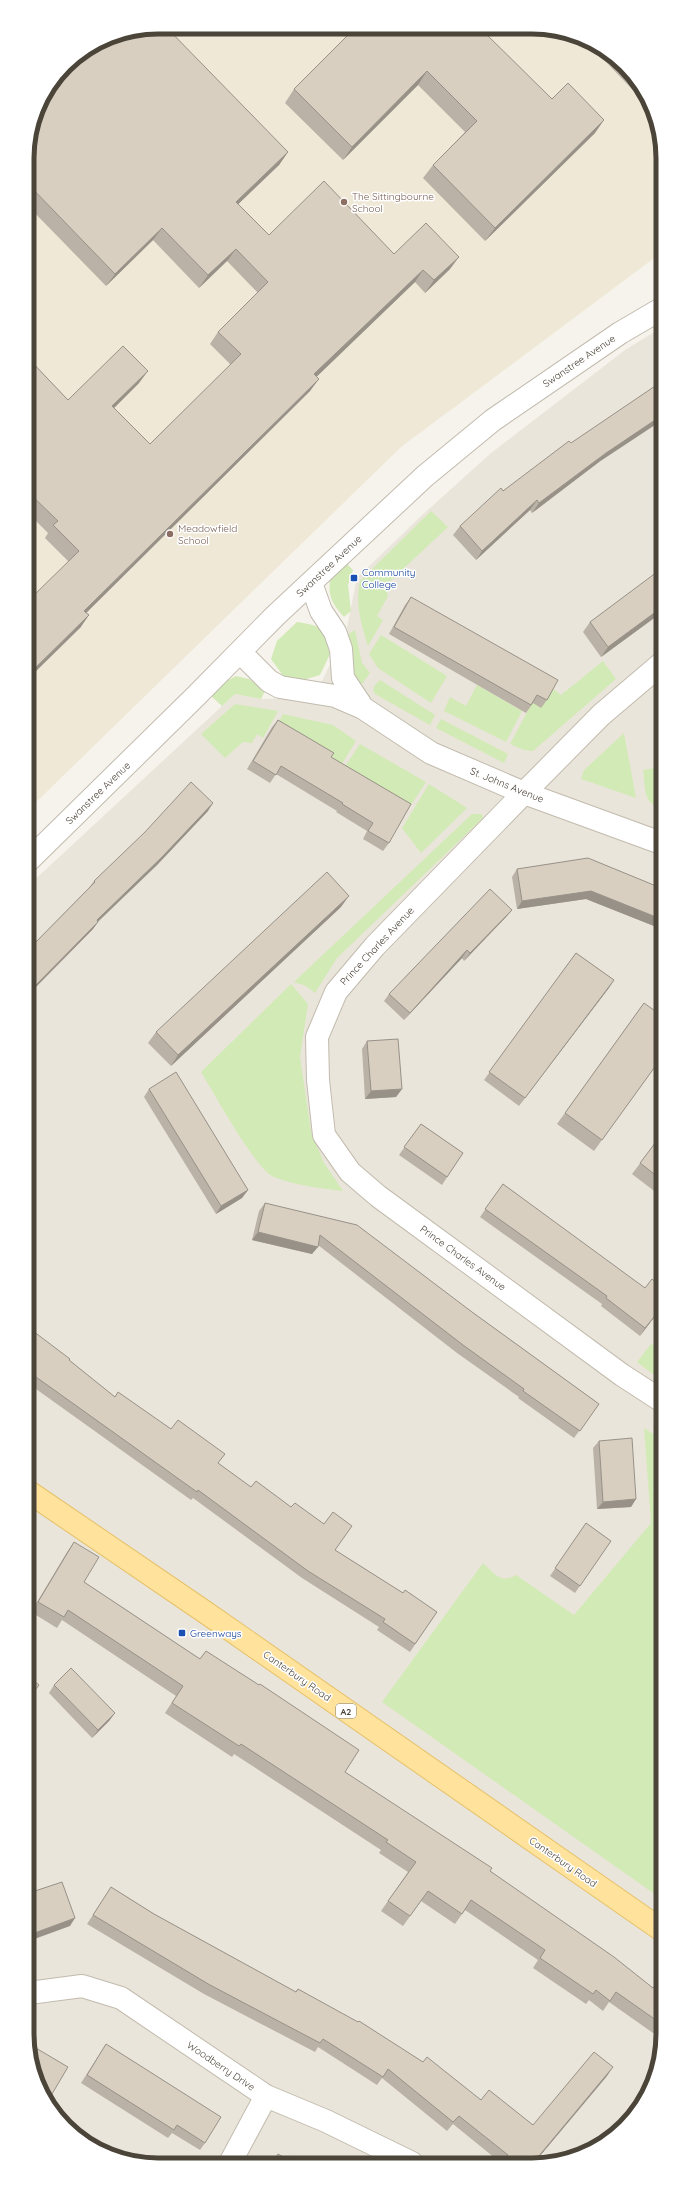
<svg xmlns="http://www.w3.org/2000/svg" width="690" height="2192" font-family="Quicksand,sans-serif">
<rect width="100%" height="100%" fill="#f6f3ec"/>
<path fill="#eae5da" d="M 661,328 L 663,2042 L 653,2084 L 630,2120 L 597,2148 L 557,2163 L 133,2163 L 100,2151 L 66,2127 L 41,2092 L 29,2059 L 28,886 L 235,694 L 261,699 L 314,697 L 346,632 L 357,578 L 419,518 L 491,453 L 625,350 Z"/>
<path fill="#efe8d6" d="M 158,27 L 557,30 L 597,44 L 649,100 L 661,133 L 661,253 L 401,447 L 28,810 L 27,150 L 108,37 Z"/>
<path fill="#d2eab5" d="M 431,511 L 448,527 L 385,586 L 388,596 L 377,616 L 383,620 L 368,646 C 361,624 355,603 360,581 Z
M 347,564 L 353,570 L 348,585 L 351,611 L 344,617 C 332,603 328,597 330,579 Z
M 297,622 C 324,626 323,628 330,654 L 320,675 L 300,681 L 284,677 L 271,659 L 277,641 Z
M 355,630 L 362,663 L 370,673 L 362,684 L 358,682 L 350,664 L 347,635 Z
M 381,635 L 447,676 L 431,703 L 378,668 L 369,654 Z
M 603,661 L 616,679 L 533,751 L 524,750 L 510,744 L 532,703 L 552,688 L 561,695 Z
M 236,676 L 249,679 L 265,691 L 261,699 L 235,694 L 222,706 L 211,696 L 225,682 Z
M 380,680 L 435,715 L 430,725 L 375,694 L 373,690 L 375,685 Z
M 477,685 L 522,711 L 506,742 L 444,711 L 450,697 L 466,706 Z
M 235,704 L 278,711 L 263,738 L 257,734 L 252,743 L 243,742 L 225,758 L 201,734 Z
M 283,714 L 333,725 L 356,741 L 340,767 L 277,726 Z
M 441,719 L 508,754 L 504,763 L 436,728 Z
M 624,733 L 636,798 L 581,779 L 584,770 Z
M 360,744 L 426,782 L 410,807 L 344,768 Z
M 661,767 L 661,809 C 642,802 646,788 643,770 Z
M 429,784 L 467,808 L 421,853 L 402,828 Z
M 472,814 L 482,814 L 483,818 L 337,958 L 315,993 L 306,986 L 294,982 Z
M 291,984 L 308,1004 L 300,1057 L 311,1132 L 324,1163 L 343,1191 C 320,1188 296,1186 274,1177 C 256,1170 214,1093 201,1072 Z
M 651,1344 L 662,1351 L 662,1381 L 637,1362 Z
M 644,1428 L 662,1440 L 663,1900 L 382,1702 L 483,1563 C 495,1574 500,1584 516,1575 L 574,1615 L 651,1523 Z"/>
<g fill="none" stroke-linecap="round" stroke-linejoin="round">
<g stroke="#c2bbae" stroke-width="24">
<path id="minor" d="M 311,583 L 321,611 L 335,632 L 341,649 L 343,678 L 363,708
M 240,652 L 269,681 L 280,687 L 335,696 L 363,708 L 431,753 L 524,793 L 661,843
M 661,664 L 601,715 L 524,793 L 375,946 L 336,992 L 317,1037 L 318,1080 L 324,1135 L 350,1172 L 378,1196 L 622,1375 L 662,1401
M 29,1993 L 82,1986 L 121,1998 L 266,2096 L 326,2121 L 412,2163
M 230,2163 L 266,2096"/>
</g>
<g stroke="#c2bbae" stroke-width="24">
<path id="tertiary" d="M 28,861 L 196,696 L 275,616 L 425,476 L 493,420 L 620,333 L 661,309"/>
</g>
<g stroke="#e6c16a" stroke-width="24">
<path id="primary" d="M 29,1492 L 205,1612 L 663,1931"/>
</g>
<use href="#minor" stroke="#fff" stroke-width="22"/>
<use href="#tertiary" stroke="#fff" stroke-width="22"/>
<use href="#primary" stroke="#ffe39c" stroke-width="22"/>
</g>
<path fill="#bab2a6" d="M 209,27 L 224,27 L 216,35 Z
M 355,28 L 552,99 L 595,133 L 485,241 L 423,178 L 433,165 L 465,132 L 418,85 L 343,160 L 285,103 L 294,89 Z
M 550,30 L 557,30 L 566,33 L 559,39 Z
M 584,39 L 597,44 L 625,66 L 649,100 L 653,111 Z
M 27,150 L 288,152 L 279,165 L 238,204 L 269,235 L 394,254 L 450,269 L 425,293 L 415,282 L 317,376 L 310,391 L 86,613 L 89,615 L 80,628 L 68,561 L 45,538 L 48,533 L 28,513 L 28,358 L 68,400 L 139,383 L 114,408 L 150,444 L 231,365 L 210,344 L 218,332 L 258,293 L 227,261 L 199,288 L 153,240 L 106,286 L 27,205 Z
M 571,443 L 599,462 L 532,513 L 530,510 L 476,560 L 453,535 L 460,526 L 503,491 Z
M 411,597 L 547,700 L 541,708 L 533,703 L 526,713 L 389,634 L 405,605 Z
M 661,613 L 601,657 L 583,632 L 590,622 Z
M 278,720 L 331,757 L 389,843 L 383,851 L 363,839 L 367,831 L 336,812 L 337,811 L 276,774 L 270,783 L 247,769 L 272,727 Z
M 208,811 L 157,865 L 98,922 L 93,929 L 28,995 L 28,950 L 88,889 L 94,881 Z
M 517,869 L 661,888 L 661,930 L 654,926 L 586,899 L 517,909 L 512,877 Z
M 341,907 L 171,1066 L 148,1043 L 156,1032 Z
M 512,910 L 506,917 L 464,961 L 462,958 L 404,1020 L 384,1001 L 389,994 Z
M 576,953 L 614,980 L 519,1106 L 484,1080 Z
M 644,1003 L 662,1057 L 594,1151 L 557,1124 Z
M 367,1041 L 402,1089 L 396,1097 L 365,1099 L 362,1049 Z
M 149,1089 L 248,1190 L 242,1198 L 216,1214 L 144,1097 Z
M 421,1124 L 463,1153 L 442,1185 L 399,1155 Z
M 662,1134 L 662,1197 L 632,1174 Z
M 503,1184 L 662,1307 L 640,1336 L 601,1306 L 602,1304 L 480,1217 Z
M 265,1203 L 472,1312 L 599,1404 L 574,1438 L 518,1398 L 519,1397 L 457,1353 L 318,1245 L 312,1254 L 252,1240 L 259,1211 Z
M 29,1328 L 115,1397 L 218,1463 L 335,1550 L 403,1593 L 437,1612 L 410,1652 L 377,1630 L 379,1627 L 302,1578 L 193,1498 L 191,1500 L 29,1384 Z
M 599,1441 L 636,1499 L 631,1507 L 597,1509 L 593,1448 Z
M 586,1523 L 611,1541 L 575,1593 L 550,1576 Z
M 74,1542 L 84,1582 L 200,1659 L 206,1651 L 345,1772 L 490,1871 L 653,1988 L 663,1984 L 663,2040 L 609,2002 L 603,2011 L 589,2000 L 586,2004 L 533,1968 L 538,1960 L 465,1910 L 455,1924 L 421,1901 L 403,1926 L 381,1911 L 408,1872 L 379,1853 L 381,1850 L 234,1754 L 232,1757 L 165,1713 L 176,1696 L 62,1620 L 57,1628 L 31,1612 L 67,1552 Z
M 54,1685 L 115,1713 L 109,1721 L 92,1738 L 49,1693 Z
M 111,1887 L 154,1914 L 295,1992 L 298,1989 L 481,2100 L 533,2125 L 607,2076 L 534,2163 L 501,2163 L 453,2124 L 447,2131 L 382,2078 L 377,2085 L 318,2047 L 315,2052 L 204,1994 L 87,1924 Z
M 106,2044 L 205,2143 L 200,2150 L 172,2133 L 168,2138 L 81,2083 Z
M 68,2067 L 47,2101 L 41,2092 Z"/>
<path fill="#979187" d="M 222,27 L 224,27 L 216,35 Z
M 564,32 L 566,33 L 559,39 Z
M 427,71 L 418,85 L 343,160 L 352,147 Z
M 604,120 L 595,133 L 485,241 L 495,228 Z
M 288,152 L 279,165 L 228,214 L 236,202 Z
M 162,228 L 153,240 L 106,286 L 115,274 Z
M 236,249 L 227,261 L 199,288 L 208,275 Z
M 459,257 L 450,269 L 425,293 L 434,280 Z
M 423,270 L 415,282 L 306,387 L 314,374 Z
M 148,371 L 139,383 L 104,418 L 112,406 Z
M 319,379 L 310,391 L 76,623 L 84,611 Z
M 661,416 L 661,421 L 599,462 L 532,513 L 539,503 L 606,453 Z
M 537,500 L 530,510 L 476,560 L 482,551 Z
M 661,608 L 661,613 L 601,657 L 608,647 Z
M 89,615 L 80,628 L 28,679 L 28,675 Z
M 213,803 L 208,811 L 157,865 L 91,928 L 97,920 Z
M 591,891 L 659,918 L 654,926 L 586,899 L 517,909 L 522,901 Z
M 349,896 L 341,907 L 171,1066 L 178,1055 Z
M 512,910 L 506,917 L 464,961 L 470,953 Z
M 98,922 L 93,929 L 28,995 L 28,993 Z
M 467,950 L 462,958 L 404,1020 L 410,1013 Z
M 614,980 L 609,988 L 519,1106 L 525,1098 Z
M 402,1089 L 396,1097 L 365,1099 L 371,1091 Z
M 248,1190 L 242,1198 L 216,1214 L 221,1206 Z
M 258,1232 L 318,1247 L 312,1254 L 252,1240 Z
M 662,1307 L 640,1336 L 645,1328 Z
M 636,1499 L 631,1507 L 597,1509 L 603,1502 Z
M 115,1713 L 109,1721 L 92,1738 L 98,1730 Z
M 75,1918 L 70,1926 L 29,1941 L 29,1935 Z
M 613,2067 L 607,2076 L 534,2163 L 533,2163 Z"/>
<path fill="#d8cfc1" stroke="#979187" d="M 158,27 L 166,27 L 288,152 L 236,202 L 269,235 L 324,181 L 394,254 L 426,223 L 459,257 L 434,280 L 423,270 L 314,374 L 319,379 L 84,611 L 89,615 L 28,675 L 28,601 L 79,551 L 53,525 L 58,521 L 28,492 L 28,358 L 68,400 L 123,346 L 148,371 L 112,406 L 150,444 L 241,354 L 218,332 L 268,282 L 236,249 L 208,275 L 162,228 L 115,274 L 27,183 L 27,150 L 37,108 L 66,65 L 108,37 Z
M 355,28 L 481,29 L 552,99 L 568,83 L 604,120 L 495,228 L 433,165 L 477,121 L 427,71 L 352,147 L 294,89 Z
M 661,382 L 661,416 L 606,453 L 539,503 L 537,500 L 482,551 L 460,526 L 501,488 L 503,491 L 569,441 L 571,443 Z
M 661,569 L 661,608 L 608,647 L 590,622 Z
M 411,597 L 558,680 L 547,700 L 537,695 L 531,705 L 394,627 Z
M 278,720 L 334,753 L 331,757 L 411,804 L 389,843 L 368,831 L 373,823 L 342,804 L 343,803 L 281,766 L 276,775 L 253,761 Z
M 191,782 L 213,803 L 162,857 L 97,920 L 98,922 L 28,993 L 28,950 L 95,882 L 94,881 L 145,832 Z
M 588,858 L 661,888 L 661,919 L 591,891 L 522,901 L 517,869 Z
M 327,872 L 349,896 L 178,1055 L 156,1032 Z
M 490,889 L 512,910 L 470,953 L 467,950 L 410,1013 L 389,994 Z
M 576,953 L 614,980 L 525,1098 L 489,1072 Z
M 644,1003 L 662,1016 L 662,1057 L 602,1140 L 565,1113 Z
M 398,1039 L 402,1089 L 371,1091 L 367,1041 Z
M 176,1072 L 248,1190 L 221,1206 L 149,1089 Z
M 421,1124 L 463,1153 L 447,1177 L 404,1147 Z
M 662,1134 L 662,1180 L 640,1163 Z
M 503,1184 L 645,1288 L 652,1279 L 662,1287 L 662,1307 L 645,1328 L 606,1298 L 607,1296 L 485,1209 Z
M 265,1203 L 357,1225 L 472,1312 L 599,1404 L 580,1431 L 523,1391 L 524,1389 L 463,1345 L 320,1235 L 318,1247 L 258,1232 Z
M 29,1328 L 70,1359 L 69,1360 L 115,1397 L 118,1392 L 171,1429 L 178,1420 L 225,1454 L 218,1463 L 251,1487 L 256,1481 L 291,1507 L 295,1503 L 324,1524 L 333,1512 L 352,1526 L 335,1550 L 403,1593 L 405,1590 L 437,1612 L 415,1644 L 383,1622 L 385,1619 L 308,1571 L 198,1490 L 197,1492 L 29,1372 Z
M 632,1438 L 636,1499 L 603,1502 L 599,1441 Z
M 586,1523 L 611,1541 L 580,1586 L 555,1568 Z
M 74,1542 L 99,1557 L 84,1582 L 200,1659 L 206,1651 L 259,1685 L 260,1684 L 359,1750 L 345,1772 L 492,1868 L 490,1871 L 614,1957 L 653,1988 L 659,1981 L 663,1984 L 663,2025 L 616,1992 L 610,2001 L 596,1990 L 593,1994 L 540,1958 L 545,1950 L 471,1900 L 462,1914 L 428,1891 L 410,1916 L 388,1901 L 416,1862 L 386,1842 L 388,1840 L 241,1744 L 239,1746 L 172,1703 L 183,1686 L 68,1610 L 64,1617 L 38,1602 Z
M 29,1566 L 33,1570 L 29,1574 Z
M 71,1668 L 115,1713 L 98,1730 L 54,1685 Z
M 29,1677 L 39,1685 L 29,1698 Z
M 29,1751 L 32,1755 L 29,1757 Z
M 62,1882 L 75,1918 L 29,1935 L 29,1893 Z
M 111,1887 L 154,1914 L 296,1992 L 298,1989 L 358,2022 L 359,2021 L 423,2062 L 427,2057 L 481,2100 L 489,2090 L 533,2125 L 594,2052 L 613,2067 L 533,2163 L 512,2163 L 506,2157 L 508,2155 L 459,2116 L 453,2122 L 388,2069 L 383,2077 L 323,2039 L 320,2043 L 210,1985 L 93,1915 Z
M 29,2044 L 68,2067 L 49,2099 L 43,2095 L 41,2092 L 29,2059 Z
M 106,2044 L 221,2117 L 205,2143 L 177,2125 L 174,2130 L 87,2075 Z
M 278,2154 L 290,2161 L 294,2156 L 304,2163 L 273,2163 Z"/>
<g fill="#8d6e63" stroke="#fff" stroke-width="1.5">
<circle cx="344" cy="202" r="4"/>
<circle cx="170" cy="534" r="4"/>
</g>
<g fill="#1a4fb4" stroke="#fff" stroke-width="1.5">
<rect x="350" y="574" width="8" height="8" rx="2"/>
<rect x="178" y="1629" width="8" height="8" rx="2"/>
</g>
<g text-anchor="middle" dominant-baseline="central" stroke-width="3" stroke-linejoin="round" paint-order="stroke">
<rect fill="#fff" stroke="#817c74" stroke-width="1" x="336" y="1704" width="20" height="14" rx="3"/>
<g font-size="9" font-weight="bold" fill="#4b4439">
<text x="346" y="1711">A2</text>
</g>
<g font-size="10" fill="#785e54" stroke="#fff" text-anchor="start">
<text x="352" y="196">The Sittingbourne<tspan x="352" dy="12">School</tspan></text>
<text x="178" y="528">Meadowfield<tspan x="178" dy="12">School</tspan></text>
</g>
<g font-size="10" fill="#4b4439" stroke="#fff">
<text transform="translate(579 361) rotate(-34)">Swanstree Avenue</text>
<text transform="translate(329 566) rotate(-43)">Swanstree Avenue</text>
<text transform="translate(507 785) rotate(22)">St. Johns Avenue</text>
<text transform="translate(98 793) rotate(-44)">Swanstree Avenue</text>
<text transform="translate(377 946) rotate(-47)">Prince Charles Avenue</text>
<text transform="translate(463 1258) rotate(36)">Prince Charles Avenue</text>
<text transform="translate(297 1676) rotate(35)">Canterbury Road</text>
<text transform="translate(563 1862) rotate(35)">Canterbury Road</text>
<text transform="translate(221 2066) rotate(34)">Woodberry Drive</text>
</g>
<g font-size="10" fill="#164399" stroke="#fff" text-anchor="start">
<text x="362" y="572">Community<tspan x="362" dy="12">College</tspan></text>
<text x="190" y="1633">Greenways</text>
</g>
</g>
<path d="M0 0H690V2192H0ZM158 34H532A124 124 0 0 1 656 158V2034A124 124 0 0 1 532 2158H158A124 124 0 0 1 34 2034V158A124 124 0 0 1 158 34Z" fill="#fff" fill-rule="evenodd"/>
<path fill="none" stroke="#4b4439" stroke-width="5" d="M158 34H532A124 124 0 0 1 656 158V2034A124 124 0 0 1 532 2158H158A124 124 0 0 1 34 2034V158A124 124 0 0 1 158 34Z"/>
</svg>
